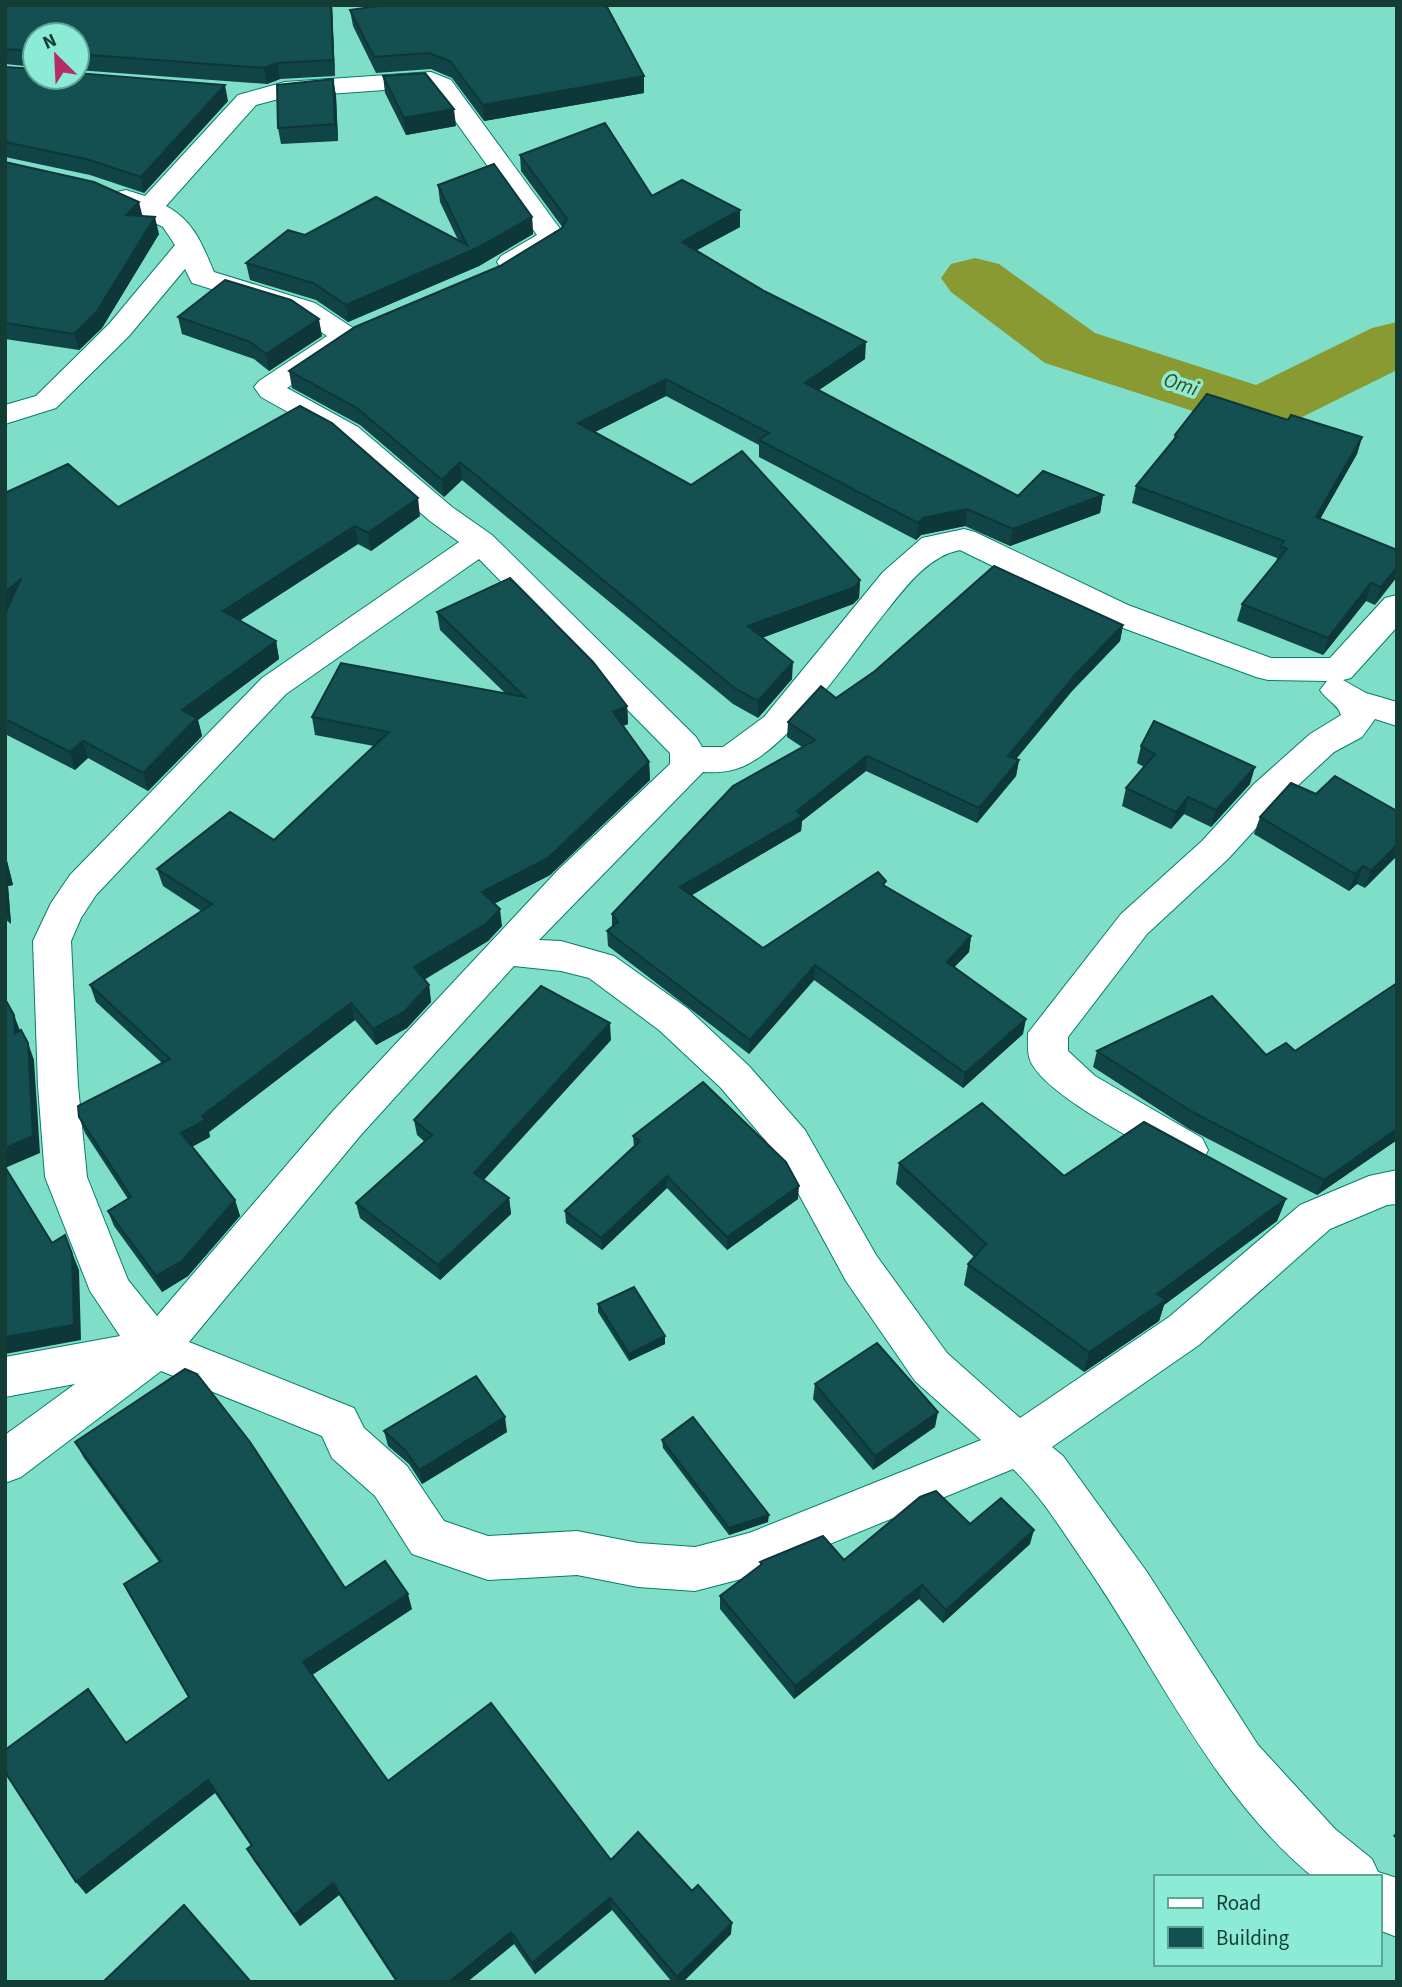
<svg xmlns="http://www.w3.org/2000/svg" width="1402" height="1987" font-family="'Source Sans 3',sans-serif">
<rect width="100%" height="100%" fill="#7edec8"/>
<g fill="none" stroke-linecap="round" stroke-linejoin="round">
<path fill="#8a9a32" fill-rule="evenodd" d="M 975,258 L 999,264 L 1095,333 L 1256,385 L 1372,328 L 1397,322 L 1397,370 L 1286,425 L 1261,432 L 1236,425 L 1045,363 L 951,292 L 941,278 L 951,264 Z"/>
<g stroke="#047e6c" stroke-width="2">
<path id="street" d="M 431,72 L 451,80 L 566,237 L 562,243 L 521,268 L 501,268 L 497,262 L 501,256 L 537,235 L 433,90 L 427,87 L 286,97 L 256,105 L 166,206 C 194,221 202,244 214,272 L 315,303 L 356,330 L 360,336 L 356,342 L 287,388 L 358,427 L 452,507 L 492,535 L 696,737 L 702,747 L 723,747 L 764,717 L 883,572 L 922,538 L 964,529 L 975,532 L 1128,605 L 1271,658 L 1330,658 L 1385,598 L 1397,595 L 1397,627 L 1351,678 L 1343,680 L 1366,693 L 1397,702 L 1397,726 L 1375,719 L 1362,737 L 1334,752 L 1280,802 L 1228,859 L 1147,934 L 1068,1037 L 1068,1051 L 1095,1076 L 1202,1138 L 1208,1150 L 1202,1162 L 1188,1167 L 1174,1162 C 1140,1142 1043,1094 1030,1060 C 1027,1052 1028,1041 1028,1033 L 1121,914 L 1202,841 L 1254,784 L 1310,734 L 1341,715 C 1338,704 1326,700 1320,690 L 1327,681 L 1268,680 L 1256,677 L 1104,621 L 960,550 C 929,556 907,585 888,609 C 852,653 794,743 744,766 C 730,772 718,773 703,772 L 539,940 L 561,941 L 614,956 L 687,1008 L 749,1066 L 805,1130 L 876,1255 L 947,1353 L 1020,1418 L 1169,1317 L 1300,1205 L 1369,1176 L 1397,1170 L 1397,1204 L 1387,1205 L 1330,1229 L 1199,1345 L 1052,1447 L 1063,1456 L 1147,1572 L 1258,1745 L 1335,1829 L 1372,1859 L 1378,1872 L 1397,1878 L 1397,1937 L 1379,1930 L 1379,1877 L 1313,1877 C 1211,1793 1156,1665 1081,1558 C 1060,1527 1040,1495 1013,1469 L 749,1577 L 695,1591 L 638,1587 L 577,1575 L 488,1580 L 412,1554 L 375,1496 L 332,1458 L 322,1436 L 161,1371 L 21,1477 L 5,1483 L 5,1435 L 75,1384 L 5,1397 L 5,1357 L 120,1336 L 90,1291 L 45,1177 L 38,1086 L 33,941 L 51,903 L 70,875 L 262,678 L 459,542 L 430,521 L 336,439 L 261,397 L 254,387 L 259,381 L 327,336 L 295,315 L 192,283 L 185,269 L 129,336 L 56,408 L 5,424 L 5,405 L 36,396 L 109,324 L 175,245 L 163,227 L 117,204 L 113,198 L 117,192 L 126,190 L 145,196 L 238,95 L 285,82 ZM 479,559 L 670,753 L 670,764 L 558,870 L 332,1112 L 157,1316 L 128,1280 L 87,1177 L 78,1086 L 71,941 L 81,918 L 96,895 L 286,694 ZM 514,966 L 561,971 L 589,978 L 659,1030 L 721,1088 L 777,1154 L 846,1281 L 915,1381 L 981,1440 L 749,1533 L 695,1547 L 638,1543 L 577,1531 L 488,1536 L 444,1521 L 407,1466 L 364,1428 L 354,1408 L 189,1342 L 360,1136 Z"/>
</g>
<use href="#street" fill="#fff" fill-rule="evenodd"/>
</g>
<path fill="#114446" d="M 5,5 L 332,5 L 335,76 L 280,79 L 267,84 L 77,70 L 77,35 L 35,35 L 35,67 L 5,64 Z
M 350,10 L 644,93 L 484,121 L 452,78 L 431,69 L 376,73 L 353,26 Z
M 5,67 L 228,101 L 144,193 L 90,175 L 5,157 Z
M 383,76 L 456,126 L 406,135 L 385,93 Z
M 333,79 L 336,96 L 338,141 L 281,144 L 278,128 Z
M 520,155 L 652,196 L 740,227 L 697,250 L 865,359 L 819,390 L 1018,496 L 1103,495 L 1100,513 L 1010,546 L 965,526 L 921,535 L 916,540 L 759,457 L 759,445 L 666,396 L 595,432 L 860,580 L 859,598 L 853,604 L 762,638 L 792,679 L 758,718 L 733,704 L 462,480 L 444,497 L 360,425 L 292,388 L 289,371 L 500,266 L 563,228 L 521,171 Z
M 5,162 L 143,216 L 159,234 L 102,328 L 79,350 L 5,339 Z
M 438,185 L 532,217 L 533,234 L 479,266 L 348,322 L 316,300 L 250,280 L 246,263 L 305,235 L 458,240 L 440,202 Z
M 178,317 L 322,336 L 269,371 L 254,359 L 182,334 Z
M 1288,420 L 1362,437 L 1357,454 L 1320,519 L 1397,550 L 1375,605 L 1366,601 L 1323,655 L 1237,621 L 1242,604 L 1276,563 L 1277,558 L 1132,503 L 1136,486 L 1173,441 L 1175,435 Z
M 5,493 L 118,507 L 420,516 L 371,551 L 358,544 L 240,620 L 276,641 L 279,659 L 198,720 L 202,736 L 148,791 L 88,758 L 75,770 L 5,734 Z
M 437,612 L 627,706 L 628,724 L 623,726 L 649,762 L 650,780 L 550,875 L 494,904 L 502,926 L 488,941 L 424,980 L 429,985 L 431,1002 L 407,1028 L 376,1045 L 355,1020 L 209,1132 L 210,1137 L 192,1147 L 235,1200 L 240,1216 L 188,1276 L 162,1292 L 114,1226 L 108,1211 L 128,1199 L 85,1133 L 79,1117 L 162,1063 L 96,1002 L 90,985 L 201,911 L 163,886 L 157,869 L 274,840 L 374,746 L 315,735 L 312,717 L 505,693 L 440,630 Z
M 1123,625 L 1120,641 L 1072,691 L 1016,759 L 1019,760 L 1016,776 L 977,823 L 866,771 L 802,821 L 801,831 L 692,895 L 763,948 L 886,886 L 971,936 L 969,952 L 954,967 L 1023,1034 L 963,1088 L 814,980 L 749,1054 L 608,946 L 607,931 L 612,927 L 612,914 L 802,747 L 787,737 L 788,722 L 836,698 Z
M 1141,746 L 1250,784 L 1211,827 L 1184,814 L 1171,829 L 1122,806 L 1126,788 L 1144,767 L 1137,763 Z
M 1397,811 L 1365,888 L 1357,884 L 1349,891 L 1254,834 L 1260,817 Z
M 5,853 L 13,885 L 8,886 L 11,924 L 5,919 Z
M 611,1040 L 484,1180 L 509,1198 L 511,1214 L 440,1280 L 360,1218 L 356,1203 L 425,1142 L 417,1135 L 414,1120 Z
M 1097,1051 L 1266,1055 L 1397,1140 L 1317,1195 L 1189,1129 L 1093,1067 Z
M 633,1136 L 798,1199 L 727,1250 L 667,1188 L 602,1250 L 566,1223 L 565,1211 L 634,1147 Z
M 899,1163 L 1064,1176 L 1286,1199 L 1277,1221 L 1164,1305 L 1159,1321 L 1084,1372 L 964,1285 L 968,1264 L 974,1257 L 896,1184 Z
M 598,1304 L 665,1336 L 665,1344 L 629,1361 L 598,1312 Z
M 815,1384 L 935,1427 L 873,1470 L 813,1399 Z
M 384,1431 L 507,1432 L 422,1484 L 409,1464 L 388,1446 Z
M 662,1440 L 768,1522 L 729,1535 L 663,1448 Z
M 75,1442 L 345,1588 L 412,1609 L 312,1675 L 388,1781 L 611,1860 L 731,1934 L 683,1982 L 672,1982 L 612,1910 L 535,1974 L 514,1944 L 467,1982 L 396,1982 L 339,1895 L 300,1926 L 254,1861 L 247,1849 L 251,1846 L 215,1793 L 86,1894 L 126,1743 L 189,1698 L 124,1584 L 159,1562 L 84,1458 Z
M 970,1524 L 1030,1544 L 943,1623 L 919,1599 L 794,1699 L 720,1609 L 720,1596 L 760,1565 L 760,1562 L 844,1560 Z
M 1397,1831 L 1397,1840 L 1393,1836 Z"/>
<path fill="#0e3739" d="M 331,5 L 332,5 L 335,76 L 333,60 Z
M 277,63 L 280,79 L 267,84 L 264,68 Z
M 644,76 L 644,93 L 484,121 L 483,105 Z
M 333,79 L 336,96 L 338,141 L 335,124 Z
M 225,85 L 228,101 L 144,193 L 141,177 Z
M 454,109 L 456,126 L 406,135 L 404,118 Z
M 139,202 L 143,218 L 126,215 Z
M 740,210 L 740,227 L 682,258 L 682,242 Z
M 155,217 L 159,234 L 102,328 L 79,350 L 74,334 Z
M 532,217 L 533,234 L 479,266 L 348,322 L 346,305 Z
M 319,319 L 322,336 L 269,371 L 266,354 Z
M 866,342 L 865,359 L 804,400 L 805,383 Z
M 666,379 L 666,396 L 579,440 L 578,423 Z
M 1362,437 L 1357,454 L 1311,535 L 1316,517 Z
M 460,462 L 462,480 L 444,497 L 442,480 Z
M 1103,495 L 1100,513 L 1010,546 L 1013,529 Z
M 418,498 L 420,516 L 371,551 L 368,533 Z
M 967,509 L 965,526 L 921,535 L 916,540 L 918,523 L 923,518 Z
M 355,526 L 358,544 L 227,629 L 223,611 Z
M 1397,567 L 1397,577 L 1375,605 L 1381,587 Z
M 21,579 L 5,615 L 5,592 Z
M 860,580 L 859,598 L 853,604 L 748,643 L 748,626 Z
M 1371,583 L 1366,601 L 1323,655 L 1328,638 Z
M 1123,625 L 1120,641 L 1072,691 L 1006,771 L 1008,756 L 1075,675 Z
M 276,641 L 279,659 L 198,720 L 202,736 L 148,791 L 143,773 L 182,710 Z
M 793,662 L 792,679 L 758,718 L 758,701 Z
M 627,706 L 628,724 L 614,729 L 613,712 Z
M 83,741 L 88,758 L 75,770 L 70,752 Z
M 867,756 L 866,771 L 802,821 L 801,831 L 680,902 L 680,887 L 797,811 Z
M 1019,760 L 1016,776 L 977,823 L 979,808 Z
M 649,762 L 650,780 L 550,875 L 484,909 L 482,892 Z
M 1255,767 L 1250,784 L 1211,827 L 1216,810 Z
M 1188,797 L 1184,814 L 1171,829 L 1176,812 Z
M 1397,845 L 1397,856 L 1365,888 L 1371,871 Z
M 5,853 L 13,885 L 8,886 L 11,924 L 5,909 Z
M 1363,866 L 1357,884 L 1349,891 L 1355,874 Z
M 500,909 L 502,926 L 488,941 L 416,984 L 414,967 Z
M 971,936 L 969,952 L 945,977 L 947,962 Z
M 815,965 L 814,980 L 749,1054 L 750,1040 Z
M 429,985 L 431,1002 L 407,1028 L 376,1045 L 373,1029 Z
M 351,1003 L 355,1020 L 209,1132 L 210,1137 L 187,1149 L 181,1133 Z
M 14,1015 L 21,1033 L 15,1034 Z
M 1026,1019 L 1023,1034 L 963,1088 L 965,1073 Z
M 610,1023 L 611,1040 L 476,1188 L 474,1173 Z
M 28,1043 L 34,1060 L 40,1153 L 5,1168 L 5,1148 Z
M 1397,1129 L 1397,1140 L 1317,1195 L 1324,1180 Z
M 667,1176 L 667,1188 L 602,1250 L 601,1238 Z
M 799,1186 L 798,1199 L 727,1250 L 727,1237 Z
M 509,1198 L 511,1214 L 440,1280 L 438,1265 Z
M 1286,1199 L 1277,1221 L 1164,1305 L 1159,1321 L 1084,1372 L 1089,1352 L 1157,1294 Z
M 235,1200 L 240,1216 L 188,1276 L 162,1292 L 156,1276 Z
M 65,1235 L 79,1270 L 81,1340 L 5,1354 L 5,1337 Z
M 665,1336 L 665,1344 L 629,1361 L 629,1354 Z
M 938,1412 L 935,1427 L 873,1470 L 875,1456 Z
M 505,1417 L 507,1432 L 422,1484 L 419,1470 Z
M 769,1515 L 768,1522 L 729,1535 L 729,1528 Z
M 1034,1530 L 1030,1544 L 943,1623 L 946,1610 Z
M 922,1585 L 919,1599 L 794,1699 L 795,1686 Z
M 408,1594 L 412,1609 L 309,1677 L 303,1662 Z
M 208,1780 L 215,1793 L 86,1894 L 76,1882 Z
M 333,1883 L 339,1895 L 300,1926 L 294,1915 Z
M 610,1898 L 612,1910 L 535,1974 L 532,1963 Z
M 732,1923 L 731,1934 L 683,1982 L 677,1982 L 677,1977 Z
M 511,1932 L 514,1944 L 467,1982 L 449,1982 Z"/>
<path fill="#144f51" stroke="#0e3739" stroke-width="2" d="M 5,5 L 331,5 L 333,60 L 277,63 L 264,68 L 77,54 L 77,35 L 35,35 L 35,58 L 34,58 L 31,51 L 5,49 Z
M 385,5 L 606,5 L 644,76 L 483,105 L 450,61 L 429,53 L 374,57 L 350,10 Z
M 5,67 L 35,69 L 35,77 L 77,77 L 77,73 L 225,85 L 141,177 L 86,159 L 5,142 Z
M 425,73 L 454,109 L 404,118 L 383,76 Z
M 333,79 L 335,124 L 278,128 L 277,85 Z
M 605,123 L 652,196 L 682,180 L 740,210 L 682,242 L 764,291 L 866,342 L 805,383 L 1018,496 L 1043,471 L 1103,495 L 1013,529 L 967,509 L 923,518 L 918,523 L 759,440 L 769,433 L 666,379 L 578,423 L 691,485 L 742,451 L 860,580 L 855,587 L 748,626 L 793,662 L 758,701 L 733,687 L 460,462 L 442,480 L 357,408 L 289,371 L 355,327 L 500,266 L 562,228 L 567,219 L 520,155 Z
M 5,162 L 94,182 L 139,202 L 126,215 L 155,217 L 97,311 L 74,334 L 5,323 Z
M 494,164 L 532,217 L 477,248 L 346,305 L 313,283 L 246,263 L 288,230 L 305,235 L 376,197 L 467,245 L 438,185 Z
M 225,280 L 291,300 L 319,319 L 266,354 L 250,342 L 178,317 Z
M 1207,394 L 1288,420 L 1291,415 L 1362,437 L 1316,517 L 1397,550 L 1397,567 L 1381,587 L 1371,583 L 1328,638 L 1242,604 L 1287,549 L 1280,546 L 1284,541 L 1136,486 L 1177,436 L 1175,435 Z
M 300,406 L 332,423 L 418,498 L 368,533 L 355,526 L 223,611 L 276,641 L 182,710 L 197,718 L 143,773 L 83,741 L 70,752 L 5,719 L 5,613 L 21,579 L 5,592 L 5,493 L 68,464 L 118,507 Z
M 994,566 L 1123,625 L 1075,675 L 1008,756 L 1019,760 L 979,808 L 867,756 L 797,811 L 802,816 L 680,887 L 763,948 L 878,872 L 886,881 L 883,885 L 971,936 L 947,962 L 1026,1019 L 965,1073 L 815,965 L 750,1040 L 607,931 L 618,922 L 612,914 L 733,786 L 815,740 L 788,722 L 821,686 L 836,698 L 875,671 Z
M 510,578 L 593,662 L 627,706 L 613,712 L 649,762 L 548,858 L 482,892 L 500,909 L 486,924 L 414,967 L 429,985 L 404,1012 L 373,1029 L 351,1003 L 202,1116 L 205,1120 L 181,1133 L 235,1200 L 182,1261 L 156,1276 L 108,1211 L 131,1197 L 79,1117 L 78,1106 L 170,1059 L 90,985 L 212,904 L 157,869 L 230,812 L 274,840 L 389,732 L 312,717 L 341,663 L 525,697 L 437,612 Z
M 1154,721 L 1255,767 L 1216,810 L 1188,797 L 1176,812 L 1126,788 L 1155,754 L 1141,746 Z
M 1335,776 L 1397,811 L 1397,845 L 1371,871 L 1363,866 L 1355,874 L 1260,817 L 1291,783 L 1316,794 Z
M 1397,983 L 1397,1129 L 1324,1180 L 1194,1113 L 1097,1051 L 1212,996 L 1266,1055 L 1286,1043 L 1295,1051 Z
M 541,986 L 610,1023 L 474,1173 L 509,1198 L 438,1265 L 356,1203 L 432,1135 L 414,1120 Z
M 5,999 L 14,1015 L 15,1034 L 21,1030 L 28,1043 L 33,1136 L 5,1148 Z
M 703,1082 L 786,1162 L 799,1186 L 727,1237 L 667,1176 L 601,1238 L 565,1211 L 640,1141 L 633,1136 Z
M 982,1103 L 1064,1176 L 1144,1122 L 1286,1199 L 1157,1294 L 1166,1300 L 1089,1352 L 968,1264 L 986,1244 L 899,1163 Z
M 5,1167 L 52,1243 L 65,1235 L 72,1254 L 74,1325 L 5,1337 Z
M 634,1287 L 665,1336 L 629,1354 L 598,1304 Z
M 877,1343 L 938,1412 L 875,1456 L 815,1384 Z
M 185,1369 L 197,1374 L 250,1442 L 345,1588 L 385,1561 L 408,1594 L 303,1662 L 388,1781 L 491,1703 L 611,1860 L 638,1832 L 692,1891 L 698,1885 L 732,1923 L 677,1977 L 610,1898 L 532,1963 L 511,1932 L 449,1982 L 398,1982 L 333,1883 L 294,1915 L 247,1849 L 252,1845 L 208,1780 L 76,1882 L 5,1772 L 5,1750 L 88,1689 L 126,1743 L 189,1697 L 124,1584 L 161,1561 L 75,1442 Z
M 476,1376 L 505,1417 L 419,1470 L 405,1450 L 384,1431 Z
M 693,1417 L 769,1515 L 729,1528 L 662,1440 Z
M 936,1491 L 970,1524 L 1001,1498 L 1034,1530 L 946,1610 L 922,1585 L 795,1686 L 720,1596 L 762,1564 L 760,1562 L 823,1536 L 844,1560 L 920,1497 Z
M 184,1905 L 251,1982 L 103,1982 Z"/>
<g text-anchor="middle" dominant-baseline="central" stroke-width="7" stroke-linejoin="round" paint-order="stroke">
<g font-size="21" font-style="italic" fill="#424a14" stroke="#8bebd5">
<text transform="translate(1181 384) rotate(18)">Omi</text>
</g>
</g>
<rect width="1402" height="1987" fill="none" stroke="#133d34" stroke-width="14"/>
<rect x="1154" y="1875" width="228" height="91" fill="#8bebd5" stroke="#5ba595" stroke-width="2"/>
<rect x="1168" y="1898" width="35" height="10" fill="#ffffff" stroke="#5ba595" stroke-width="2"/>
<text x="1216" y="1910" font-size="21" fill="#133d34">Road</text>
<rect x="1168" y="1927" width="35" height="21" fill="#144f51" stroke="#5ba595" stroke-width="2"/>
<text x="1216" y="1945" font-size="21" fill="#133d34">Building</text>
<g transform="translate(56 56) rotate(336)"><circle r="33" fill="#8bebd5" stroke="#5ba595" stroke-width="2"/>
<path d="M0-5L12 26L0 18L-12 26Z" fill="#b52c6b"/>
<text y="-10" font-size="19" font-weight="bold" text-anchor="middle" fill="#133d34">N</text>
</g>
</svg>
